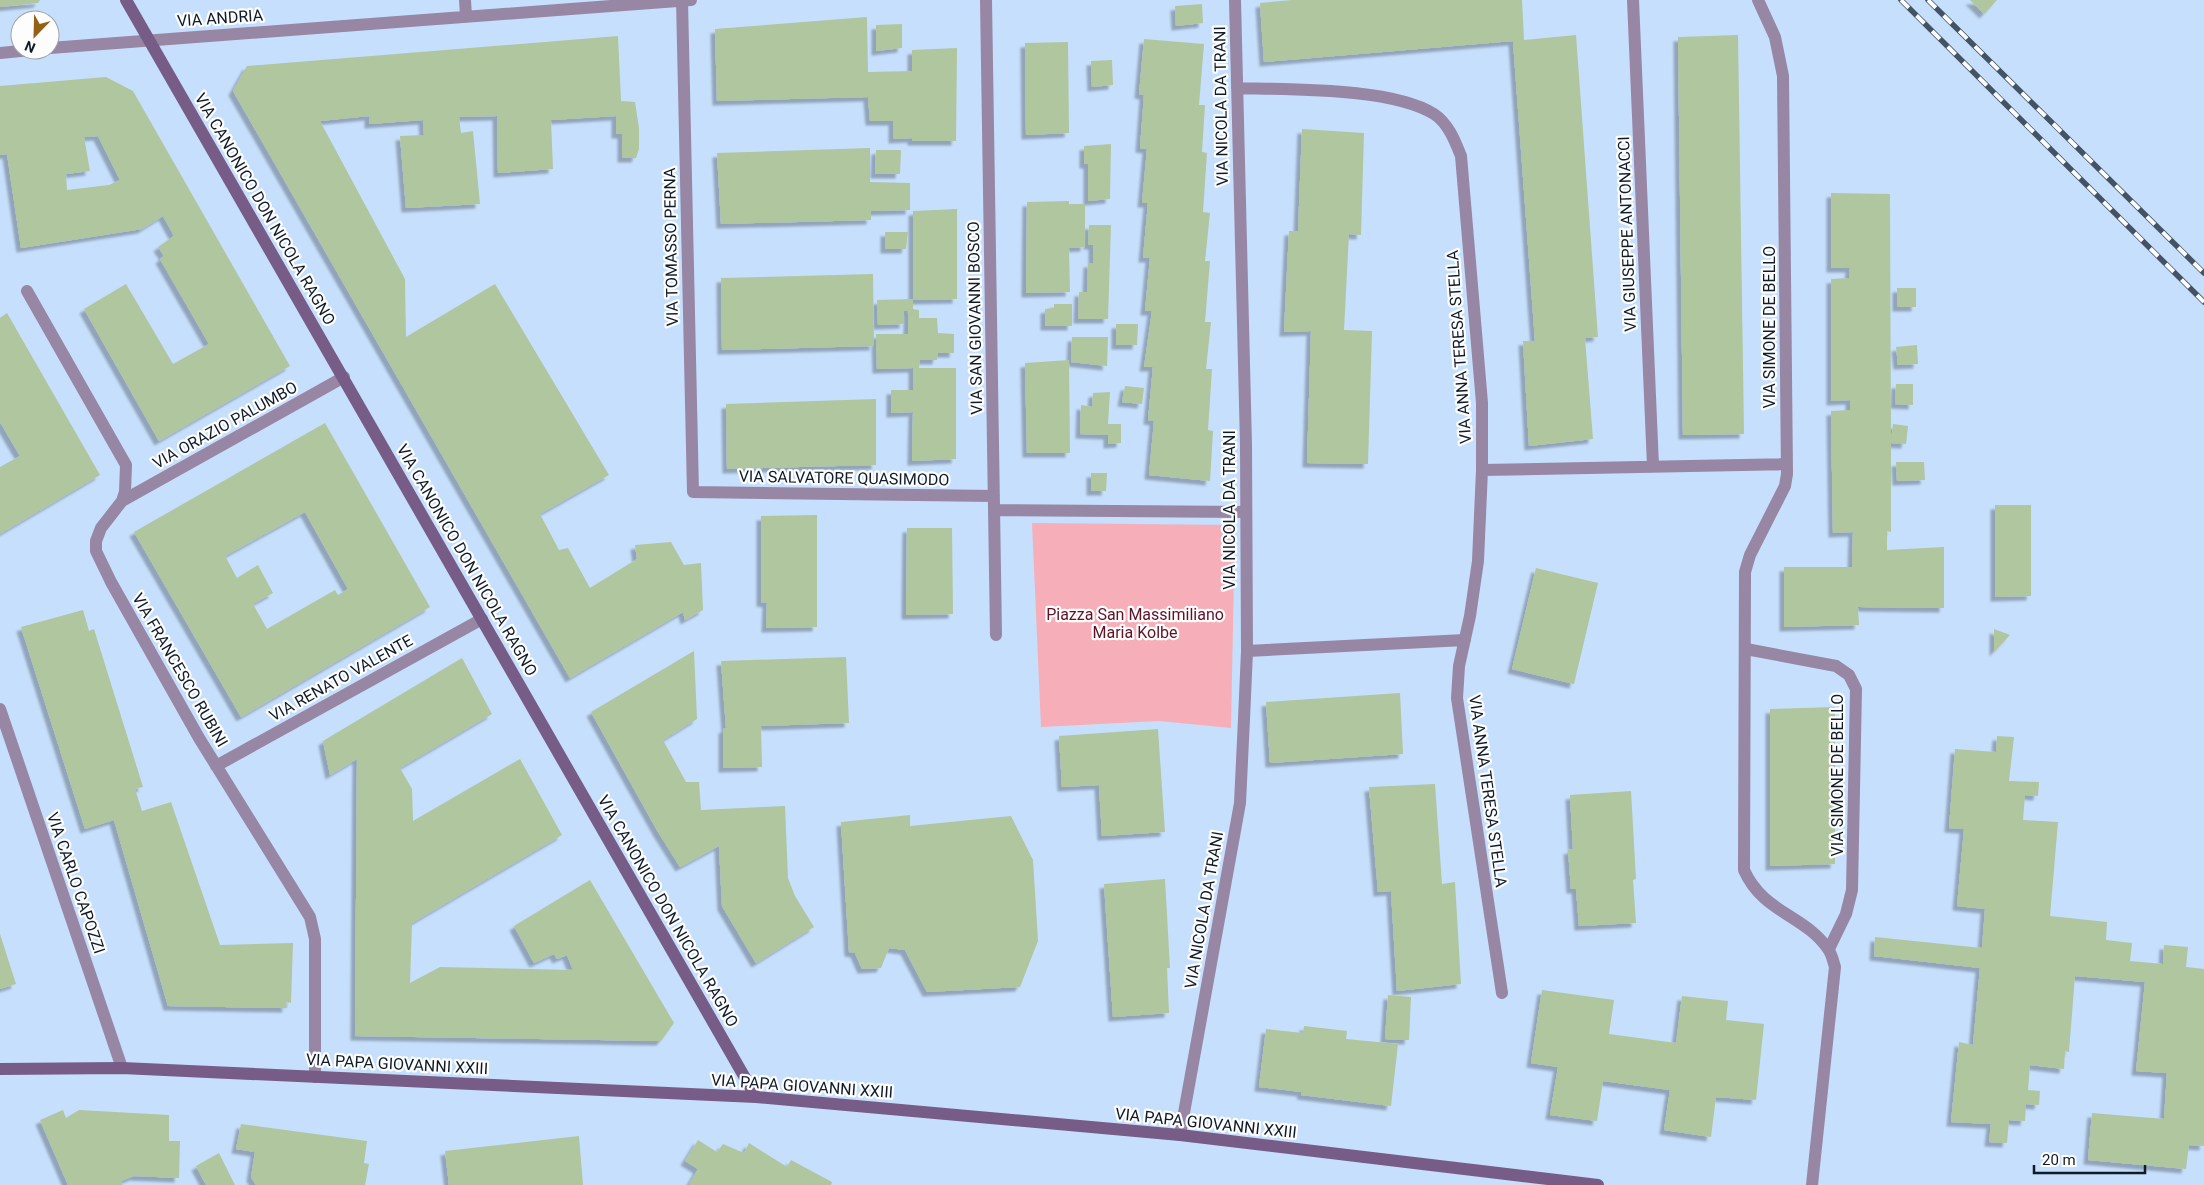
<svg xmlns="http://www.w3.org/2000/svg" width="2204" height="1185" font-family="Roboto,sans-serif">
<defs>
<filter id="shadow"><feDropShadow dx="-4.5" dy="4.5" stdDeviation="1" flood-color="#0004"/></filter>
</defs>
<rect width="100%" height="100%" fill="#c6dffc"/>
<path fill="#f6afb8" d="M 1032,523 L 1235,525 L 1231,728 L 1159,721 L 1041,727 Z"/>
<path fill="#b0c69e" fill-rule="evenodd" filter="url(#shadow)" d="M 0,0 L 40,0 L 38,3 L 0,7 Z
M 1292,0 L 1522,0 L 1524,40 L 1576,35 L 1598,337 L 1585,338 L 1593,439 L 1529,446 L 1523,341 L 1535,341 L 1513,41 L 1264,62 L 1260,3 Z
M 1970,0 L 1997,0 L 1984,14 Z
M 1202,4 L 1203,23 L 1176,26 L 1175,6 Z
M 867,17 L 868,72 L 912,71 L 912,50 L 957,48 L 956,141 L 912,141 L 912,138 L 893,139 L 893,121 L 870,121 L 868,97 L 717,101 L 715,29 Z
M 902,24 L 902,48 L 876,51 L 876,25 Z
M 1738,35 L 1744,434 L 1683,435 L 1678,37 Z
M 618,36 L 621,101 L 635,102 L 639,128 L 639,149 L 636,158 L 622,158 L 622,134 L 616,134 L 616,116 L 551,120 L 553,169 L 498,173 L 497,116 L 459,117 L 461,133 L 473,131 L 480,204 L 406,208 L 400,136 L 424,135 L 423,120 L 369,124 L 369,116 L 320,121 L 405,279 L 406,337 L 495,284 L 609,475 L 540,514 L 559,550 L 568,548 L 590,588 L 637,559 L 635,545 L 671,542 L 684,565 L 701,563 L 703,610 L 685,620 L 683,612 L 570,678 L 233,91 L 247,66 Z
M 1144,39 L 1204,44 L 1199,105 L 1205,105 L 1202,152 L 1207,153 L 1203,212 L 1210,213 L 1205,261 L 1210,261 L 1205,322 L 1211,322 L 1206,369 L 1212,369 L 1208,430 L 1213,431 L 1210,481 L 1149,475 L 1154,421 L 1148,420 L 1153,367 L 1144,367 L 1152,311 L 1145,311 L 1150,258 L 1143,258 L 1148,203 L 1142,203 L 1147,149 L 1140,148 L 1144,95 L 1139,94 Z
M 1068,42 L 1069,133 L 1026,135 L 1025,43 Z
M 1112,60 L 1113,85 L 1092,87 L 1091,61 Z
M 106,77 L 133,91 L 290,366 L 159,441 L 84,309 L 126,284 L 173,364 L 209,344 L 160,259 L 164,256 L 158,247 L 174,236 L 163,216 L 142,229 L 21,248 L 7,154 L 0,155 L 0,86 ZM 98,136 L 120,180 L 109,185 L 67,190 L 66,174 L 90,171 L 84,137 Z
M 1302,129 L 1364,133 L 1361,235 L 1349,234 L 1344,330 L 1372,331 L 1368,464 L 1307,463 L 1311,331 L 1284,332 L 1289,231 L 1298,231 Z
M 1111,144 L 1110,199 L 1088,201 L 1088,164 L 1084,164 L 1084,146 Z
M 870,148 L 870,182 L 910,183 L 910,210 L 871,211 L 871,220 L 721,224 L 717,153 Z
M 876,150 L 901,150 L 900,174 L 875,174 Z
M 1831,193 L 1890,194 L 1891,441 L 1893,424 L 1908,426 L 1906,444 L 1891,443 L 1891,532 L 1887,531 L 1887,550 L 1944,547 L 1944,608 L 1858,607 L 1859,625 L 1784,627 L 1784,567 L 1852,567 L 1853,532 L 1833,533 L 1831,411 L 1850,410 L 1850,400 L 1831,401 L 1831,279 L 1849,278 L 1850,268 L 1831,268 Z
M 1069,201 L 1069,204 L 1085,204 L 1085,247 L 1069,248 L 1070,292 L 1026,293 L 1027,202 Z
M 957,209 L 957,299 L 913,300 L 913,309 L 919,310 L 919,318 L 937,318 L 938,333 L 954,334 L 954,353 L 938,353 L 937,360 L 920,360 L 919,368 L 956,368 L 956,459 L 912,461 L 913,412 L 891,413 L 891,390 L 913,390 L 913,368 L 877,369 L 876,334 L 908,334 L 908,311 L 904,311 L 904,324 L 878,325 L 877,300 L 913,299 L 913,211 Z
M 1089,225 L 1111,225 L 1108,319 L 1078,319 L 1079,292 L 1087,292 L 1088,263 L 1093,263 L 1093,245 L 1088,245 Z
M 885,232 L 908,232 L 906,249 L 885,249 Z
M 873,274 L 874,346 L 722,350 L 721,278 Z
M 1897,288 L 1916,288 L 1916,307 L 1897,307 Z
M 1054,304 L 1072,304 L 1072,326 L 1045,326 L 1045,309 L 1054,308 Z
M 7,313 L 100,475 L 0,534 L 0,467 L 20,456 L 0,422 L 0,318 Z
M 1116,324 L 1138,324 L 1137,345 L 1116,345 Z
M 1072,337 L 1108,337 L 1107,366 L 1071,362 Z
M 1917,345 L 1918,364 L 1898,365 L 1896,347 Z
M 1069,360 L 1070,453 L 1027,453 L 1025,363 Z
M 1896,384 L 1913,384 L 1913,405 L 1895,404 Z
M 1125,386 L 1144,388 L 1142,404 L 1122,402 Z
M 1110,392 L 1108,424 L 1121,424 L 1121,443 L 1108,444 L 1108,435 L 1080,434 L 1081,405 L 1092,407 L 1093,393 Z
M 876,399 L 876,465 L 727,469 L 726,404 Z
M 325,423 L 430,607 L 241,717 L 134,532 ZM 305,512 L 348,589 L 338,595 L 335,590 L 267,629 L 253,604 L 273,593 L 258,565 L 237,578 L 225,556 Z
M 1896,462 L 1924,462 L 1925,480 L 1897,481 Z
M 1091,473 L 1107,473 L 1106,491 L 1091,491 Z
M 1995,505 L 2031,505 L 2031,596 L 1995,597 Z
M 817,515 L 817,627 L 766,628 L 767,603 L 761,602 L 761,516 Z
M 907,528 L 952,528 L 953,614 L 906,615 Z
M 1536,568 L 1598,583 L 1574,684 L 1512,669 Z
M 83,610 L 89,631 L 94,629 L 143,787 L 135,789 L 142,811 L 171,802 L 220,945 L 293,943 L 291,1003 L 286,1002 L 287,1008 L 168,1006 L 114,820 L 85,829 L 21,627 Z
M 1994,629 L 2010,635 L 1994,652 Z
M 694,651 L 697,719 L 663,740 L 686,782 L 699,782 L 701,810 L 785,806 L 788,878 L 795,896 L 814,927 L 756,963 L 722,906 L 719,846 L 680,867 L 658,832 L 591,712 Z
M 846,657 L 849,723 L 761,726 L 762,767 L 723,768 L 723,729 L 726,728 L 721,661 Z
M 462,658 L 492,714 L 400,768 L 412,789 L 413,821 L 520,759 L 562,835 L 412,923 L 410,983 L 440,967 L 573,970 L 567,955 L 557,959 L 554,954 L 534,963 L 514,926 L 590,880 L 674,1023 L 661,1041 L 355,1036 L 357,759 L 330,775 L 323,741 Z
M 1400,693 L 1403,754 L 1270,763 L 1266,702 Z
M 1835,707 L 1835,864 L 1770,866 L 1770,709 Z
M 1158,729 L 1165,832 L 1102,836 L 1099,785 L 1062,787 L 1059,736 Z
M 1997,736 L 2014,737 L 2009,781 L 2039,782 L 2038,796 L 2025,795 L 2023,820 L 2058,822 L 2050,916 L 2107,922 L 2106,940 L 2132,943 L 2130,961 L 2163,964 L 2164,945 L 2188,947 L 2186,967 L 2204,969 L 2204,1146 L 2189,1145 L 2186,1169 L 2088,1160 L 2092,1113 L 2164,1119 L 2167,1073 L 2136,1071 L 2145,982 L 2075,976 L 2069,1052 L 2065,1051 L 2064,1069 L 2030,1065 L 2028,1090 L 2040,1091 L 2039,1105 L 2026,1104 L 2025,1121 L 2009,1120 L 2007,1143 L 1989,1142 L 1991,1124 L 1951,1122 L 1959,1042 L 1973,1045 L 1980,968 L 1874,956 L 1875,937 L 1982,948 L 1985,909 L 1957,906 L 1964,829 L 1949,828 L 1955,749 L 1996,752 Z
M 1435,784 L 1442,884 L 1455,882 L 1461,984 L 1397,991 L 1391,891 L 1378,892 L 1369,787 Z
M 1631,791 L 1636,879 L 1633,880 L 1636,923 L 1579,926 L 1576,889 L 1571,889 L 1568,850 L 1573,849 L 1570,795 Z
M 910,815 L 910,826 L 1011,816 L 1033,860 L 1038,941 L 1020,987 L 927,992 L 905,950 L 889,948 L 881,968 L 862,969 L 855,953 L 849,952 L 841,822 Z
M 1165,879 L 1170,968 L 1167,968 L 1169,1013 L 1113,1017 L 1104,884 Z
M 0,934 L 16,984 L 0,989 Z
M 1542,990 L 1614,1000 L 1609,1034 L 1676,1043 L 1682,996 L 1728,1001 L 1726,1020 L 1764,1024 L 1756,1100 L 1716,1097 L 1711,1137 L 1664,1130 L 1670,1090 L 1603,1081 L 1597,1121 L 1550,1115 L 1558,1067 L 1531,1063 Z
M 1388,995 L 1411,997 L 1409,1040 L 1385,1039 Z
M 1304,1026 L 1347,1031 L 1346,1039 L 1398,1044 L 1391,1106 L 1301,1095 L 1302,1092 L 1259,1087 L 1266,1029 L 1303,1033 Z
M 63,1110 L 66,1118 L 79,1110 L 169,1115 L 169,1141 L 180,1141 L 179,1178 L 134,1176 L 121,1181 L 122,1185 L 68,1185 L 40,1120 Z
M 241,1124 L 367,1141 L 364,1163 L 369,1164 L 365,1185 L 256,1185 L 251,1177 L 255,1152 L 236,1149 Z
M 579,1136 L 583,1185 L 449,1185 L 445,1151 Z
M 698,1140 L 717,1152 L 723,1144 L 744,1153 L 749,1143 L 787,1167 L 791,1160 L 832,1182 L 831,1185 L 689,1185 L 698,1169 L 685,1161 Z
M 219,1153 L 235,1185 L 206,1185 L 196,1166 Z"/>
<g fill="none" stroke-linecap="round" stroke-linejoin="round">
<path stroke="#9786a4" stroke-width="12" d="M 465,0 L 466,16
M 682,0 L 693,492 L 994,496
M 986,0 L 996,635
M 1633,0 L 1653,466
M 1758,0 L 1775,37 L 1783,76 L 1787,474 L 1785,486 L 1750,555 L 1745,572 L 1744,870 C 1763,913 1805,915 1828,949 C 1832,954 1833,961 1835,967 L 1812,1185
M 50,48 L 691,0
M 0,53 L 31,50
M 1237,88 C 1290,90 1390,87 1434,114 C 1448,123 1455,141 1461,156 L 1482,403 L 1482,470 L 1478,561 L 1470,616 L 1459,666 L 1457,698 L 1502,993
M 27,291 L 126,465 L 125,492 L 122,501 L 101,528 L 96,541 L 96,551 L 111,582 L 199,738 L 310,917 L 315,939 L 315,1077
M 1482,470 L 1787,464
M 122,501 L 344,377
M 994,510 L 1246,512
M 1746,649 L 1836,666 L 1849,675 L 1856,689 L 1852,890 L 1846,914 L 1829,949
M 1247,651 L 1465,640
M 0,709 L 122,1068
M 216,766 L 482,619
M 1180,1135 L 1240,803 L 1244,719 L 1247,651 L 1246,445 L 1235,0"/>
<path stroke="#765c87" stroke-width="12" d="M 126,0 L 756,1097
M 0,1069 L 122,1068 L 756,1097 L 1180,1135 L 1598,1185"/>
<g stroke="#445364" stroke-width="5.5">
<path id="rail" d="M 1901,0 L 2204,302
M 1928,0 L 2204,273"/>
</g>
<use href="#rail" stroke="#fdfdfd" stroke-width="4" stroke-dasharray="11" stroke-linecap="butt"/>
</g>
<g text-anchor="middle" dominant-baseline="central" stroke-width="4.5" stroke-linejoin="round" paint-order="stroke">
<g font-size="16" fill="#0f1b27" stroke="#fdfdfd">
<text transform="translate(220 18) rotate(-4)">VIA ANDRIA</text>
<text transform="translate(1221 106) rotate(-91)">VIA NICOLA DA TRANI</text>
<text transform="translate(265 209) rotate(60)">VIA CANONICO DON NICOLA RAGNO</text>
<text transform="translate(1627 234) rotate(-92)">VIA GIUSEPPE ANTONACCI</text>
<text transform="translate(671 247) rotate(-91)">VIA TOMASSO PERNA</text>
<text transform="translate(975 318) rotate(-91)">VIA SAN GIOVANNI BOSCO</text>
<text transform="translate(1769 327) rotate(-90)">VIA SIMONE DE BELLO</text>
<text transform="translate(1459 347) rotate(-94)">VIA ANNA TERESA STELLA</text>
<text transform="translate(225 425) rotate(-29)">VIA ORAZIO PALUMBO</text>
<text transform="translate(844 478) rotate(1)">VIA SALVATORE QUASIMODO</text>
<text transform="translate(1229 510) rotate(-90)">VIA NICOLA DA TRANI</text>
<text transform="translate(467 560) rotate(60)">VIA CANONICO DON NICOLA RAGNO</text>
<text transform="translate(180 670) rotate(60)">VIA FRANCESCO RUBINI</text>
<text transform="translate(341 678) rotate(-29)">VIA RENATO VALENTE</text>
<text transform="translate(1837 775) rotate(-90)">VIA SIMONE DE BELLO</text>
<text transform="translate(1488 791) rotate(82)">VIA ANNA TERESA STELLA</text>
<text transform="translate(76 883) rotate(71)">VIA CARLO CAPOZZI</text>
<text transform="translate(1204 910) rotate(-80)">VIA NICOLA DA TRANI</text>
<text transform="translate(668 911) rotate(60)">VIA CANONICO DON NICOLA RAGNO</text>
<text transform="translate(397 1064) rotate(3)">VIA PAPA GIOVANNI XXIII</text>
<text transform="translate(802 1086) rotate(4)">VIA PAPA GIOVANNI XXIII</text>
<text transform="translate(1206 1123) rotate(6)">VIA PAPA GIOVANNI XXIII</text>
</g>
<g font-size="16" fill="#5f1226" stroke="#fdfdfd">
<text x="1135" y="614">Piazza San Massimiliano<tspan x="1135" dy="18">Maria Kolbe</tspan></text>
</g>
</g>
<g transform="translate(35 35) rotate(203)"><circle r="24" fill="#fdfdfd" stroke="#9ea3a7"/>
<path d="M0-4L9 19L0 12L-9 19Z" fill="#946114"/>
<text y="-8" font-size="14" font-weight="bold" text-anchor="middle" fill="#0f1b27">N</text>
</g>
<path d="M2034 1165v8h111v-8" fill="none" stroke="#0f1b27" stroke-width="2.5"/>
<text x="2042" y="1165" font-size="15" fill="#0f1b27" stroke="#fdfdfd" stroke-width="4" paint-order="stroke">20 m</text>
</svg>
